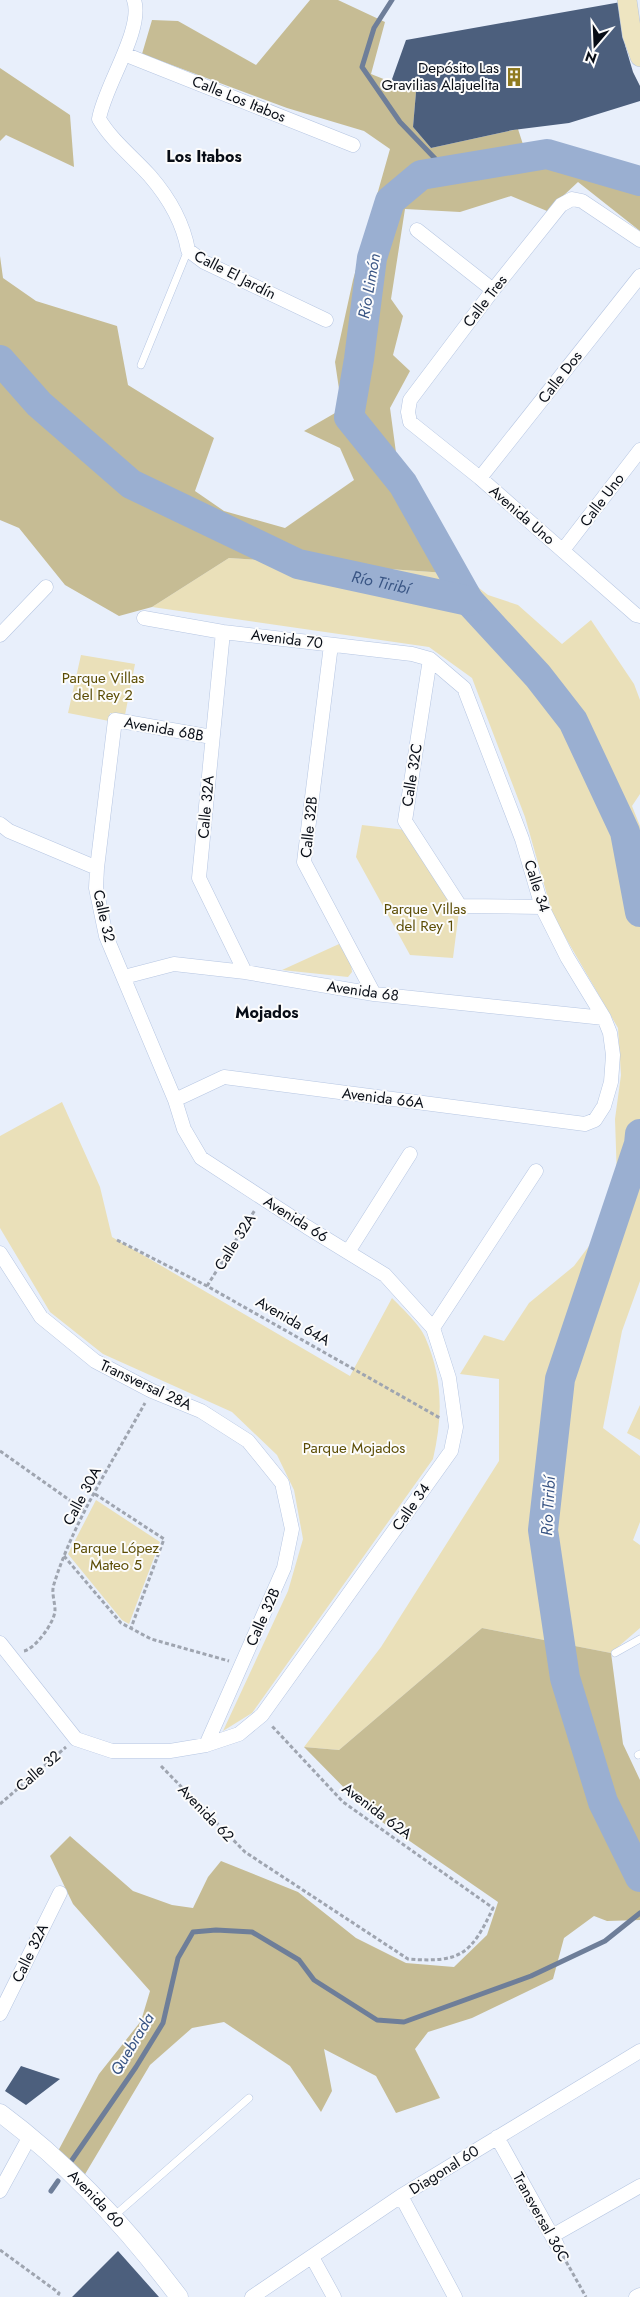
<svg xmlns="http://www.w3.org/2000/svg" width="640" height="2297" font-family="Jost,sans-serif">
<rect width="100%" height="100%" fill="#e8effb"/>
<path fill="#eae0b9" d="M 229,558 L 461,574 L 488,595 L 518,605 L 562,644 L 591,620 L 634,684 L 640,700 L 640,794 L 632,806 L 640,826 L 640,1281 L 622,1331 L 603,1428 L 640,1456 L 640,1522 L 633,1540 L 640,1545 L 640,1628 L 611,1653 L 482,1628 L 339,1750 L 304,1747 L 381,1647 L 499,1461 L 499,1379 L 460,1374 L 484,1335 L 504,1341 L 529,1303 L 574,1266 L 598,1234 L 617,1178 L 615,1119 L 621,1075 L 618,1028 L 553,916 L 525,817 L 472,678 L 429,647 L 152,607 Z
M 81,655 L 135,664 L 125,715 L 110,713 L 109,721 L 68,713 Z
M 362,825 L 406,830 L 459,911 L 453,958 L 410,955 L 356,857 Z
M 339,944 L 351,964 L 352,972 L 348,977 L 282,970 Z
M 62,1102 L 100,1187 L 112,1237 L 350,1376 L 392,1298 C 402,1308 420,1325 425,1337 C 443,1378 443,1416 433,1459 L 252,1713 L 223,1731 L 288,1591 L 303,1539 L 294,1490 L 277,1455 L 232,1412 L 103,1354 L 50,1312 L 0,1228 L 0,1136 Z
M 640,1405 L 640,1440 L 627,1433 Z
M 96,1500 L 160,1542 L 129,1624 L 122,1620 L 68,1554 Z"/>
<path fill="#c6bc94" d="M 310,0 L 338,0 L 385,22 L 371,74 L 416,92 L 413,127 L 431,148 L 518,129 L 529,163 L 572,152 L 604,167 L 632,192 L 640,190 L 640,231 L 578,182 L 547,211 L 511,196 L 460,212 L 405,209 L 391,299 L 403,316 L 393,355 L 410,371 L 390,408 L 397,460 L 461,574 L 229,558 L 152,607 L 119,616 L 65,585 L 19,528 L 0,520 L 0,256 L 3,278 L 36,301 L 117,326 L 128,385 L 214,438 L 195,491 L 224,511 L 285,528 L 354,480 L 340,448 L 304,431 L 342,409 L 335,362 L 353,280 L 390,149 L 364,131 L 287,108 L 142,54 L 152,20 L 178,21 L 256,65 Z
M 0,68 L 70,115 L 74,167 L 6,135 L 0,141 Z
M 482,1628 L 611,1653 L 623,1744 L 640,1780 L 640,1920 L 607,1921 L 594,1916 L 564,1938 L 553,1979 L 472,2018 L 428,2032 L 415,2049 L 440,2098 L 396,2113 L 376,2076 L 324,2049 L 332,2091 L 321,2112 L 290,2066 L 224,2022 L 192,2028 L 150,2065 L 81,2181 L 57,2153 L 99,2074 L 141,2021 L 150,1991 L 73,1904 L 50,1856 L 70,1836 L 133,1891 L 172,1905 L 193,1908 L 208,1877 L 221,1861 L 298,1892 L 356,1938 L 406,1963 L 454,1967 L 487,1935 L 498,1902 L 369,1813 L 304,1747 L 339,1750 Z"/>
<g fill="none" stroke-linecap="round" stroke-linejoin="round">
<path stroke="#6e7e99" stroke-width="5" d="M 392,0 L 374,28 L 362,67 L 400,122 L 447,171
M 72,2160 L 136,2067 L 163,2023 L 178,1958 L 193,1932 L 216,1930 L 252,1932 L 299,1960 L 314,1980 L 377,2020 L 404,2022 L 531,1976 L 605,1941 L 640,1913
M 51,2191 L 58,2181"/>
<g stroke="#9aafd1" stroke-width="30">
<path d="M 640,181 L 547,154 L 421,175 L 390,201 L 372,258 L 359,359 L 349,417 L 403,484 L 469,601 L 538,676 L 573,721 L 625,832 L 640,912"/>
<path id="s1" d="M 0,360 L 39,404 L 131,484 L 298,564 L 469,601"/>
<path d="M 640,1134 L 639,1144 L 560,1379 L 543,1530 L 565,1678 L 603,1802 L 640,1877"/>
</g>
</g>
<path fill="#4c5f7d" d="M 621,2 L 625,45 L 633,72 L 640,86 L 640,101 L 569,123 L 513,130 L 431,148 L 413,127 L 416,92 L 391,82 L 406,40 Z
M 21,2066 L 60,2079 L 26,2105 L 5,2091 Z
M 118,2251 L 159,2297 L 72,2297 Z"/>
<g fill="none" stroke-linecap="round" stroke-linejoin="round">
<g stroke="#b6c6e2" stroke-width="8">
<path id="service" d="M 141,365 L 188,250
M 615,1653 L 640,1639
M 638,1755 L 640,1754
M 114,2216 L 249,2098"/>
</g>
<g stroke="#b6c6e2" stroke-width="15">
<path id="minor" d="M 134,0 C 144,29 104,87 99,119 C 112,141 133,157 150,176 C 169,198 183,222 188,250 L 204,262 L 326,320
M 124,54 L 353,145
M 417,230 L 493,290
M 640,240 L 582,201 L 572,199 L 561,205 L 493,290 L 410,400 L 408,412 L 410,422 L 480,478 L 636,615 L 640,616
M 480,478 L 640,276
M 563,550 L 640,450
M 144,618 L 223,632 L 412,654 L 430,659 L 464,688 L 522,839 L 542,907 L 567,957 L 604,1018 L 610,1033 L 613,1055 L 611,1082 L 604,1106 L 595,1120 L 585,1124 L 224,1077 L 175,1100
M 223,632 L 199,878 L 245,972
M 0,635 L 46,587
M 331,645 L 304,862 L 374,994
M 430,659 L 405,821 L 460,906 L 542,907
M 0,824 L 9,831 L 97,868
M 124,977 L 174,964 L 245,972 L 374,994 L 604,1018
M 348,1252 L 410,1154
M 0,1253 L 41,1317 L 95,1361 L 152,1391 L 201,1411 L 248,1441 L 282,1483 L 292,1529 L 284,1568 L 206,1745
M 433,1328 L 536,1171
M 0,1643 L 76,1739 L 112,1751 L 170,1751 L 206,1745 L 239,1734 L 262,1715 L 451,1451 L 456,1427 L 449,1378 L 433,1328 L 385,1275 L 307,1227 L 201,1158 L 184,1129 L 175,1100 L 106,936 L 96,888 L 97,868 L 115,720 L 212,737
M 0,2014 L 60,1893
M 497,2137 L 557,2245
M 0,2191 L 30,2136
M 401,2196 L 455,2297
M 552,2236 L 640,2186
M 312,2257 L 334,2297
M 252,2297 L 401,2196 L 640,2051
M 636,2297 L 640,2295"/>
</g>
<g stroke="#b6c6e2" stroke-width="19">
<g id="tertiary">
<path id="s2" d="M 0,2113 C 69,2164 128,2229 179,2297"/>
</g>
</g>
<g stroke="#b6c6e2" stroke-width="20">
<path id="secondary" d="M 627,0 L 632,35 L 640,57"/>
</g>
<path stroke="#9fa5b0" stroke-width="3" stroke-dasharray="4 2.5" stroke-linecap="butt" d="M 117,1240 L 207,1286 L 440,1418
M 207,1286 L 255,1210
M 0,1451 L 85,1511
M 95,1494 L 164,1539 L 131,1628
M 64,1556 L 121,1623 L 151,1639 L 229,1661
M 24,1651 C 35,1649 55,1622 55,1610 C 55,1602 51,1592 54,1584 C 74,1520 113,1461 145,1403
M 161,1766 L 245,1852 L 408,1959 C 460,1963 471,1955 493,1908 L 343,1802 L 271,1725
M 0,1804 L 66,1747
M 0,2250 L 59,2293 L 57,2297
M 563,2256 L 586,2297"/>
<use href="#service" stroke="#fff" stroke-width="7"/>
<use href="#minor" stroke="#fff" stroke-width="14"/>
<use href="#tertiary" stroke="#fff" stroke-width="18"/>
<use href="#secondary" stroke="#eee5c1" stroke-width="19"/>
</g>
<defs>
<g id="building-bare" transform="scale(1.5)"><path d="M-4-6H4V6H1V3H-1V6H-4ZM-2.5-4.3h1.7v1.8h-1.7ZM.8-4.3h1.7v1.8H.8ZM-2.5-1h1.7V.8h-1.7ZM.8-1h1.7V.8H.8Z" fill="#907b21" stroke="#fcfcfc" stroke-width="2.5" paint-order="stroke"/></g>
</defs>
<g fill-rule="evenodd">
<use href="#building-bare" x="514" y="77"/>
</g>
<g text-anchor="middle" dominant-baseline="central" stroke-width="4" stroke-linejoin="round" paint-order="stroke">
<g font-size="15" fill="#080d16" stroke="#fcfcfc" text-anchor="end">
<text x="499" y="68">Depósito Las<tspan x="499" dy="17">Gravilias Alajuelita</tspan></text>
</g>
<g font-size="15" fill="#080d16" stroke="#fcfcfc">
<text transform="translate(239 99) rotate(22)">Calle Los Itabos</text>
<text transform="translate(235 275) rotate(27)">Calle El Jardín</text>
<text transform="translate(485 301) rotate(-52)">Calle Tres</text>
<text transform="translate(560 377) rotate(-52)">Calle Dos</text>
<text transform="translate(602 500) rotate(-53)">Calle Uno</text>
<text transform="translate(522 515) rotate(41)">Avenida Uno</text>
<text transform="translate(287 639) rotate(7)">Avenida 70</text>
<text transform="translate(164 729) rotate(10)">Avenida 68B</text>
<text transform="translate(412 775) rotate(-81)">Calle 32C</text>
<text transform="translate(206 807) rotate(-85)">Calle 32A</text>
<text transform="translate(309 827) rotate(-84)">Calle 32B</text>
<text transform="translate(537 886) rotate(72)">Calle 34</text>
<text transform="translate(104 916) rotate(77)">Calle 32</text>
<text transform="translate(363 991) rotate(8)">Avenida 68</text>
<text transform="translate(383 1098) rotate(7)">Avenida 66A</text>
<text transform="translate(296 1219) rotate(32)">Avenida 66</text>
<text transform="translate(235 1242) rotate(-58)">Calle 32A</text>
<text transform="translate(293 1321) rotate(30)">Avenida 64A</text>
<text transform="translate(146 1385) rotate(25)">Transversal 28A</text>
<text transform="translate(82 1496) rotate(-62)">Calle 30A</text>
<text transform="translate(411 1507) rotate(-55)">Calle 34</text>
<text transform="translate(263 1617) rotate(-66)">Calle 32B</text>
<text transform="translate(38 1771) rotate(-41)">Calle 32</text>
<text transform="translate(377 1811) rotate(37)">Avenida 62A</text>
<text transform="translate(206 1813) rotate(46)">Avenida 62</text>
<text transform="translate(30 1953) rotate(-64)">Calle 32A</text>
<text transform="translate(444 2170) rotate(-32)">Diagonal 60</text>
<text stroke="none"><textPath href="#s2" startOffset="129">Avenida 60</textPath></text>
<text transform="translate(541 2217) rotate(61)">Transversal 36C</text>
</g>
<g font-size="15" fill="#5c4d05" stroke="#fcfcfc">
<text x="103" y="678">Parque Villas<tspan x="103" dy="17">del Rey 2</tspan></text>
<text x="425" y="909">Parque Villas<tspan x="425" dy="17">del Rey 1</tspan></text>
<text x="354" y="1448">Parque Mojados</text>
<text x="116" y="1548">Parque López<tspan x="116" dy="17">Mateo 5</tspan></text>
</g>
<g font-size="16" font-weight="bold" fill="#080d16" stroke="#fcfcfc">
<text x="204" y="156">Los Itabos</text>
<text x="267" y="1012">Mojados</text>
</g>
<g font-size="16" font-style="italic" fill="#395584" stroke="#fcfcfc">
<text transform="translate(369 286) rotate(-80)">Río Limón</text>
<text stroke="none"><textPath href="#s1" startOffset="451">Río Tiribí</textPath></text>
<text transform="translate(548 1506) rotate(-87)">Río Tiribí</text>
<text transform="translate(132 2044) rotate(-59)">Quebrada</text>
</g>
</g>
<g transform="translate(595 45) rotate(199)" stroke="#fcfcfc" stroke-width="4" paint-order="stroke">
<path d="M0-4L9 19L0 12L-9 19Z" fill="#080d16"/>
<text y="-8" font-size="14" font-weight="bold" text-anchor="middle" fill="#080d16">N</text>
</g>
</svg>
